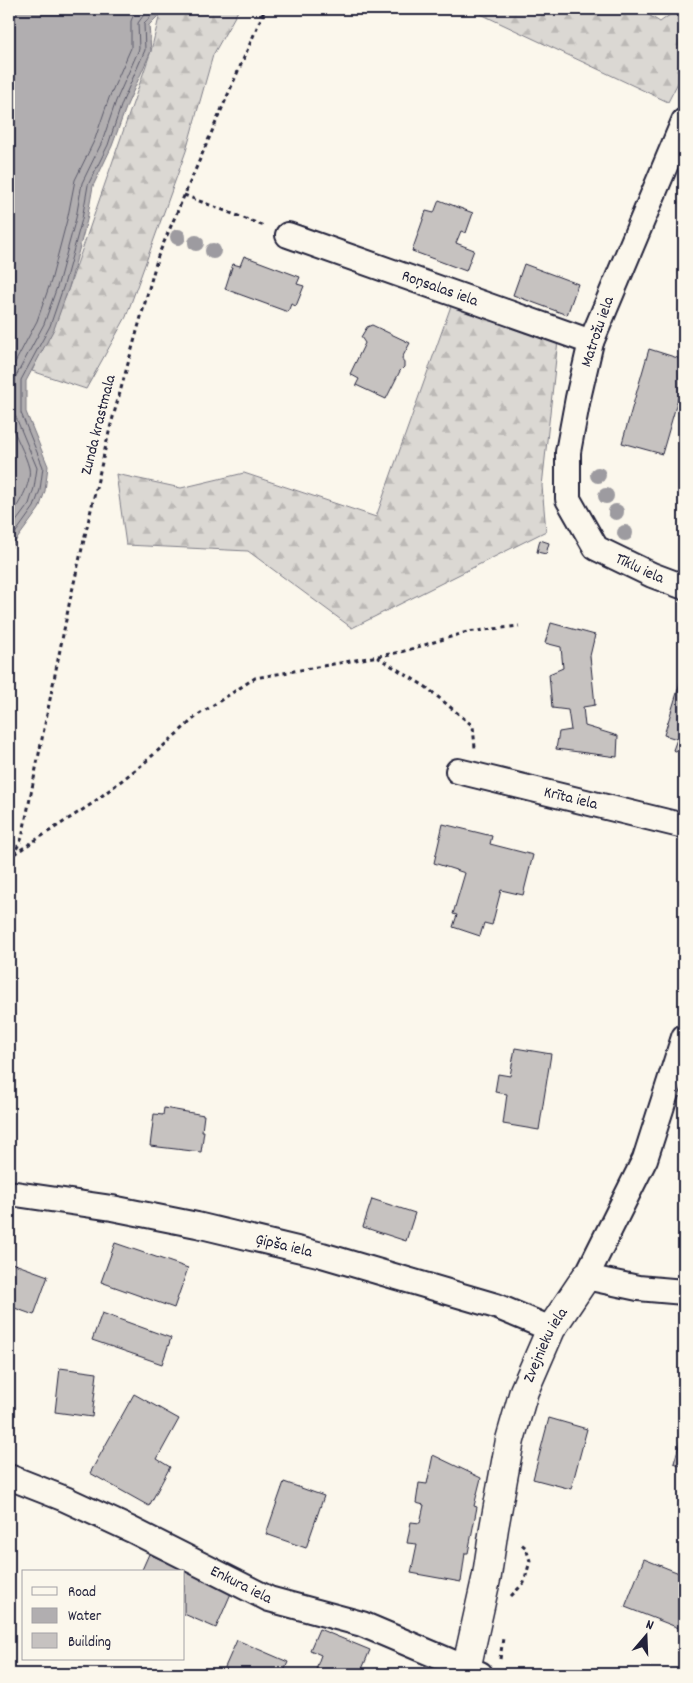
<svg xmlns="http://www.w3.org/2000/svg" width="693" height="1683" font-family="Dekko,sans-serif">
<defs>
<pattern id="forest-firs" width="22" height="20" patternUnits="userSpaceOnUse" patternTransform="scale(1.25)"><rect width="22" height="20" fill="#dbd8d3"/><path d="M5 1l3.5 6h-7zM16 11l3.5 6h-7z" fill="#bcb9b6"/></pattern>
</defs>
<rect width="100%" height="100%" fill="#fbf7ec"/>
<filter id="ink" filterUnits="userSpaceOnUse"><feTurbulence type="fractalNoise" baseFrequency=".02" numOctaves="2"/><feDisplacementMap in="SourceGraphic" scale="10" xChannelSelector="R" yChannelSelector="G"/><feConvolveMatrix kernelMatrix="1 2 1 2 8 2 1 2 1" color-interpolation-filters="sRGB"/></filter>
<g filter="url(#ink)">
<path fill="url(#forest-firs)" stroke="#7e7d87" d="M 161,9 L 239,9 L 213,55 L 186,151 L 126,317 L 86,389 L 32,371 L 66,296 L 151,51 Z
M 470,9 L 639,9 L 660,22 L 678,9 L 684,9 L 684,71 L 668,102 Z
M 452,303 L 558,340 L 542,486 L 546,531 L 352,628 L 248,551 L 126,545 L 116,474 L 181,488 L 244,473 L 376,517 Z"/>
<path fill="#b1aeb0" stroke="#787681" d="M 9,9 L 160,9 L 157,17 L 149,25 L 151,51 L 127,105 L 112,146 L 93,186 L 87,220 L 69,287 L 54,329 L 26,381 L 26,412 L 48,466 L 45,491 L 39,509 L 9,550 Z"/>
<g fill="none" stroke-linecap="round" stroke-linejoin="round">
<path stroke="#5b5a6a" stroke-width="1" d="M 9,374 L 37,321 L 51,281 L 68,216 L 75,180 L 95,139 L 109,98 L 131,48 L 131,21 L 134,14 L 138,9
M 9,420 C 14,433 26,455 29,468 C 32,485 18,505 9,518
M 9,531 L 29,504 L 34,488 L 37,468 L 15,415 L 15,378 L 44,324 L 58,284 L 76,218 L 82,183 L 102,142 L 116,101 L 139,49 L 138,23 L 148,9
M 9,542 L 34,507 L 40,490 L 43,467 L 21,413 L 21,380 L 50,326 L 64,285 L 82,219 L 88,185 L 108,145 L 122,103 L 145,50 L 144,24 L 153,14 L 155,9"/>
</g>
<path fill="#c6c2c0" stroke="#22223b" d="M 439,200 L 473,213 L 466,233 L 461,231 L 456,243 L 474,250 L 466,271 L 412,251 L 426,211 L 434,213 Z
M 244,256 L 300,277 L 297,284 L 304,286 L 296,306 L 291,304 L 288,312 L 225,289 L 233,264 L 240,266 Z
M 524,264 L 578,284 L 567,315 L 513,295 Z
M 372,325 L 410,343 L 402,358 L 404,363 L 404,367 L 400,371 L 386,399 L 356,385 L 359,379 L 350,374 L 365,343 L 361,337 L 367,327 Z
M 649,349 L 684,360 L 684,378 L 662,454 L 622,443 Z
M 540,540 L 549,543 L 546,554 L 537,552 Z
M 551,623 L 595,635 L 590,656 L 595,705 L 583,707 L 585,726 L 618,736 L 617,757 L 556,749 L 559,732 L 571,730 L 568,710 L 552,708 L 549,674 L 563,668 L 561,647 L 545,643 Z
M 684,670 L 684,754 L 673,750 L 677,739 L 664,735 Z
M 443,824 L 492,836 L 490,844 L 533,855 L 523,895 L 501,890 L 492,925 L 484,923 L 480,936 L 453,927 L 457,915 L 453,914 L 465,873 L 434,863 Z
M 515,1048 L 551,1054 L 539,1130 L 503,1124 L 507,1094 L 495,1092 L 498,1074 L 510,1076 Z
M 164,1108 L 204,1115 L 202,1131 L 204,1131 L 201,1152 L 150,1146 L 154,1114 L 163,1115 Z
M 372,1199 L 415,1213 L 406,1241 L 363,1227 Z
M 115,1243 L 188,1268 L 174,1308 L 101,1282 Z
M 9,1262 L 48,1276 L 34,1315 L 9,1306 Z
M 102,1313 L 171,1338 L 162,1364 L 92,1340 Z
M 60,1368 L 97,1373 L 92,1417 L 55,1412 Z
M 134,1394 L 179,1419 L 157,1459 L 170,1467 L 149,1506 L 90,1473 Z
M 549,1418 L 587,1429 L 571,1489 L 533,1479 Z
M 684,1428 L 684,1467 L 674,1463 Z
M 433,1455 L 481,1478 L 474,1506 L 477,1507 L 468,1553 L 465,1553 L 461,1582 L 411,1573 L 417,1544 L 407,1543 L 411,1522 L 420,1523 L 424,1505 L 416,1503 L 419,1483 L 427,1484 Z
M 284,1482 L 324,1496 L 306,1548 L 266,1534 Z
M 149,1554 L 232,1591 L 216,1628 L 184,1614 L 184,1572 L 141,1572 Z
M 644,1559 L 684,1575 L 684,1630 L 625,1607 Z
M 319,1629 L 370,1650 L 360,1674 L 346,1669 L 344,1674 L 328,1674 L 316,1669 L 321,1655 L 310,1650 Z
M 237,1640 L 288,1662 L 283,1674 L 222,1674 Z"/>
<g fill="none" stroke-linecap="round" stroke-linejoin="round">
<g stroke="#22223b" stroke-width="28">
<g id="minor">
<path id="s1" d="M 684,121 L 591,342 L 578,398 L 568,452 L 568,499 L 596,548 L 652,575 L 684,587"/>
<path id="s2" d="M 288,235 L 591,342"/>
<path id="s3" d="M 458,771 L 684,826"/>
<path d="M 684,1037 L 645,1159 L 586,1277 L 638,1288 L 684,1292"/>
<path id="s4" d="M 9,1193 L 112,1208 L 197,1225 L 322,1255 L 496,1306 L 551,1329"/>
<path id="s5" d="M 9,1477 L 65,1499 L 132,1530 L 269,1599 L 362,1624 L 480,1674"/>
</g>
</g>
<g stroke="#22223b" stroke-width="31">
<g id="tertiary">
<path id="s6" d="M 465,1674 L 487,1575 L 494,1528 L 510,1440 L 524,1391 L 551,1329 L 586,1277"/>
</g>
</g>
<path stroke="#22223b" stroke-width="3" stroke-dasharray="4 4" stroke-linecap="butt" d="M 184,195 L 264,226
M 377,657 L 426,687 L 473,726 L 475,748
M 14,854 L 90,805 L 143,764 L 198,715 L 255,678 L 401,652 L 467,632 L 519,626
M 9,863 L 22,838 L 70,600 L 110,428 L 158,256 L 265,9
M 511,1596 L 524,1583 L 530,1561 L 526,1548 L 519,1542
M 500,1659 L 503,1638"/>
<use href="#minor" stroke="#fbf7ec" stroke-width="24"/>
<use href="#tertiary" stroke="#fbf7ec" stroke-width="28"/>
</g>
<g fill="#9d9ba0">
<circle cx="178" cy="237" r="8"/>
<circle cx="196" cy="243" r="8"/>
<circle cx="213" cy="251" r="8"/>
<circle cx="598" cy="475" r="8"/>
<circle cx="606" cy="496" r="8"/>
<circle cx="616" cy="512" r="8"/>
<circle cx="625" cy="533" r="8"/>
</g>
</g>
<g text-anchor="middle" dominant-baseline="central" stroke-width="4" stroke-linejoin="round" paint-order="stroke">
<g font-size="16" fill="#22223b" stroke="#fbf7ec">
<text stroke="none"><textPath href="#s2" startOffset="161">Roņsalas iela</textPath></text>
<text transform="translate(598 332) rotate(-71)">Matrožu iela</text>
<text transform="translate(99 425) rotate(-76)">Zunda krastmala</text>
<text stroke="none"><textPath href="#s1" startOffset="504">Tīklu iela</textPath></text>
<text stroke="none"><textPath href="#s3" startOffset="116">Krīta iela</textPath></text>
<text stroke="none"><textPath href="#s4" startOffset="280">Ģipša iela</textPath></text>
<text stroke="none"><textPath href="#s6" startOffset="340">Zvejnieku iela</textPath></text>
<text stroke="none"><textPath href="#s5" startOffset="256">Enkura iela</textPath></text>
</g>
</g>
<rect width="693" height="1683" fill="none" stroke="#fbf7ec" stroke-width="30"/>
<rect x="15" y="15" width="663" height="1653" fill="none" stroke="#22223b" stroke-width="2" filter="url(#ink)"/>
<rect x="22" y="1570" width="162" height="90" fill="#fbf7ec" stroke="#a4a2a5"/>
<rect x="32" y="1587" width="25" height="8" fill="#fbf7ec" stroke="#a4a2a5"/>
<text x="68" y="1596" font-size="15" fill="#22223b">Road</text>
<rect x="32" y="1608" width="25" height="15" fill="#b1aeb0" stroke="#a4a2a5"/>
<text x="68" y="1620" font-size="15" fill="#22223b">Water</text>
<rect x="32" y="1633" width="25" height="15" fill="#c6c2c0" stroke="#a4a2a5"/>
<text x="68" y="1646" font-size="15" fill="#22223b">Building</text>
<g transform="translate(646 1636) rotate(19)" stroke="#fbf7ec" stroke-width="4" paint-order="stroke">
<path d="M0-4L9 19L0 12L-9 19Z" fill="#22223b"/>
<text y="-8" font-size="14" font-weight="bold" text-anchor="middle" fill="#22223b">N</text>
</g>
</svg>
